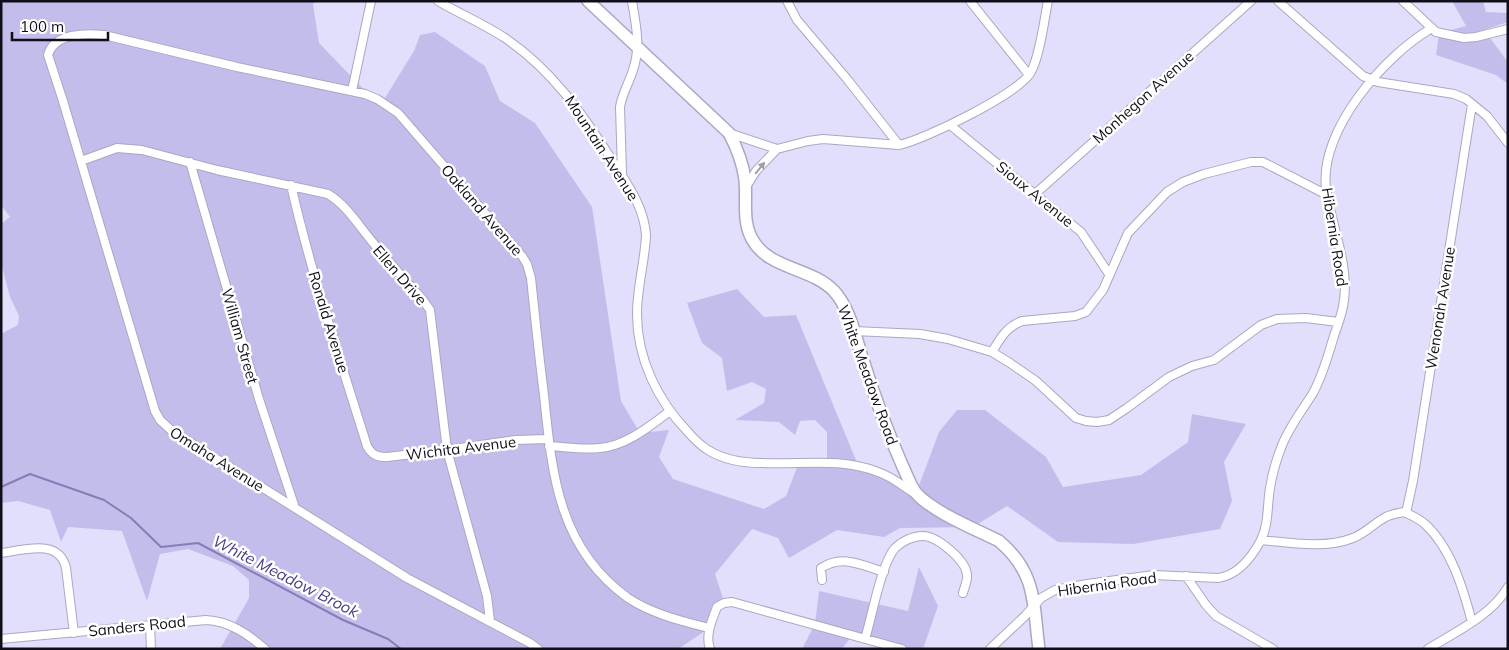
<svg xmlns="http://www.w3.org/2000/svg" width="1509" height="650" font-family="Mulish,sans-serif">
<rect width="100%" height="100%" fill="#e2dffd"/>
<path fill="#c3bdec" d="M 1,1 L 316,1 L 313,4 L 319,43 L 380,106 L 414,51 L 420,35 L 435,32 L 485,66 L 500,101 L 535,123 L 592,207 L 621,401 L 640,433 L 669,430 L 659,457 L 673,479 L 764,509 L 786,496 L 798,465 L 827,464 L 827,432 L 815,420 L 800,421 L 795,435 L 779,422 L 735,420 L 764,403 L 766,389 L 752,382 L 727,391 L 722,358 L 702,343 L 687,303 L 737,289 L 764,317 L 796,315 L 858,465 L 915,496 L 939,432 L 957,410 L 985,410 L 1046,457 L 1063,487 L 1141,475 L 1188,442 L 1192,414 L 1246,424 L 1224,462 L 1232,501 L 1220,529 L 1133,544 L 1058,542 L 1007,506 L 973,527 L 900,528 L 884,537 L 837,530 L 789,558 L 778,538 L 752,529 L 715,574 L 724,601 L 711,627 L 678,649 L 220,649 L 249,598 L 249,580 L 233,566 L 188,549 L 160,554 L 147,601 L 122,531 L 68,527 L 61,542 L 50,510 L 18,501 L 1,503 L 1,334 L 18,325 L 19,316 L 10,297 L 1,263 L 1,224 L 10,217 L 1,205 Z
M 1452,1 L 1483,1 L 1486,12 L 1508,13 L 1508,22 L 1484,30 L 1508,62 L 1508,84 L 1496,75 L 1436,55 L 1439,33 L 1466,26 Z
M 919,567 L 938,606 L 923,649 L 887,649 L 887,647 L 853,634 L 842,649 L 805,649 L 803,647 L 815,624 L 819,591 L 908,611 Z"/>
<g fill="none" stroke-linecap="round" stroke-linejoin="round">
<path stroke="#867db7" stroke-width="2" d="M 1,487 L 30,474 L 104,500 L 131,518 L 161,547 L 198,543 L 343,620 L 388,639 L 401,649"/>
<g stroke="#aaa7c3" stroke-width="10">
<path id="street" d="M 438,1 C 460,14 484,24 505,38 C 551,69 582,113 612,160 C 627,184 644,206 646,235 C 645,261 637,287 637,314 C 637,359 658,401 688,432 C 694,439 700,445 708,450 C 724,460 744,463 762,463 C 802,465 840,457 878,472 C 891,476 903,486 914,493
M 787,1 L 797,20 L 847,79 L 899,145
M 970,1 L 1029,75
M 1278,1 L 1363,76 L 1378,82 L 1454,94 L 1466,99 L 1487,116 L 1508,143
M 1403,1 L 1436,32 L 1464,38 L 1476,37 L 1508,29
M 352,91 L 371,1
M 950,125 L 1081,232 L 1109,274
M 729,133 L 777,149
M 81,161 L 117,148 L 142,150 L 217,170 L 328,194 C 346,205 357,223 370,239 C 387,260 405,280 423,300 L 430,310 L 447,450 L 487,596 L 490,621
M 190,162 L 259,399 L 295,508
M 622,173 L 620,107 C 622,94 629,83 633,70 C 641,47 636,25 632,1
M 291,185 C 311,273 340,359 367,446 C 372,455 377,457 387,457 L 447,450 L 515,440 L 548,439
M 746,187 L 756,171 L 777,149 L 808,141 L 823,139 L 899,145 C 924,140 1020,93 1031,72 C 1040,55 1044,21 1048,1
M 1035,194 L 1251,1
M 854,331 L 920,334 L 948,339 L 992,352 L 1010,363 L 1036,381 L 1076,418 L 1086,421 L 1097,422 L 1109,420 L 1127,408 L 1169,377 L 1192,366 L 1214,360 L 1261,325 L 1277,319 L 1306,318 L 1338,322
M 992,352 C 1000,339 1006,327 1022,321 L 1075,316 L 1086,312 L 1103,290 L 1128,233 L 1167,192 L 1183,182 L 1204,174 L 1251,162 L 1263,162 L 1327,195
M 549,446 C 566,447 583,450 600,448 C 626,446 650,426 670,411
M 1406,513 L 1413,481 L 1472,104
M 1261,540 C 1269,524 1267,505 1270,488 C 1272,475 1276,461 1281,448 C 1288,428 1302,411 1313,393 C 1323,375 1328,355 1334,336 C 1338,324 1343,312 1344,300 C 1349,263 1331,225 1326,188 C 1319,130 1385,55 1432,28
M 1,553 C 24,550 59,538 66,568 L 74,633
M 1186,576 L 1206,605 L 1216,616 L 1273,649
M 822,580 L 821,568 C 843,554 861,565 884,572
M 150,625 L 151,649
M 1,639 L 206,620 C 229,621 248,634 265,649
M 865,639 C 872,617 881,564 895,548 C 902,541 913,536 923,536 C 937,536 966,560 967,575 C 968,580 964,588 963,593
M 538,649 L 530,643 L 407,578 L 172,431 L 160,420 L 155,411 L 63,101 L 48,55 C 54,33 86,33 104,35 L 237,67 L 365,94 L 377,99 L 398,113 L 522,256 L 527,264 L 531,278 C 535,317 539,356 544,395 C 552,473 558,548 628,598 C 652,614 682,621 709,628
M 710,649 C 705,635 712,620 717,607 L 724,603 L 732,602 L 902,649
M 990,649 L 1025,616 L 1041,598 L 1055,590 L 1087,584 L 1154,575 L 1218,578 C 1239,575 1252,557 1261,540 C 1291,543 1325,549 1353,538 C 1366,533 1374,523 1386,517 C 1391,514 1398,513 1404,512 C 1411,515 1419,519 1425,524 C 1451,548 1463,588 1472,622
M 1428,649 C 1455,632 1491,616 1508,587"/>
</g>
<g stroke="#aaa7c3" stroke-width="14">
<path id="secondary" d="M 588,1 L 729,133 C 737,148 743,163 745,180 C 747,200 742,221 752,239 C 769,270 811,267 834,291 C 850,309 855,335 862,357 C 874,395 887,431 903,467 C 907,475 911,488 917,494 C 933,512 977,530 999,541 C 1037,573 1033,604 1039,649"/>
</g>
<use href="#street" stroke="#fff" stroke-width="8"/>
<use href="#secondary" stroke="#fff" stroke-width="11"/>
</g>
<defs><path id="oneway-solid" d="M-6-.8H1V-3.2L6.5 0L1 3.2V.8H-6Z" transform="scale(1.25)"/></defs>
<use fill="#9f9fa3" href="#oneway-solid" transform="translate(760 168) rotate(-51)"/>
<g text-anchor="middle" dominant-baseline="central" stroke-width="5" stroke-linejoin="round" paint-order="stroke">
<g font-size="15" fill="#100f19" stroke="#fff">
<text transform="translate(1143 97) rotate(-42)">Monhegon Avenue</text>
<text transform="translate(602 148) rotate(57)">Mountain Avenue</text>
<text transform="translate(1035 194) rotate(39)">Sioux Avenue</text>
<text transform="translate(482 210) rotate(49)">Oakland Avenue</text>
<text transform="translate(1335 237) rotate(81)">Hibernia Road</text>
<text transform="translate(400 275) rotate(49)">Ellen Drive</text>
<text transform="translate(1440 308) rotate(-81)">Wenonah Avenue</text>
<text transform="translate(329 322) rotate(73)">Ronald Avenue</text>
<text transform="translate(240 336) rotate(74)">William Street</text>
<text transform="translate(868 375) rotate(70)">White Meadow Road</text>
<text transform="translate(461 448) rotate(-7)">Wichita Avenue</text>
<text transform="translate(217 459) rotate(32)">Omaha Avenue</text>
<text transform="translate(1107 584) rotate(-8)">Hibernia Road</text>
<text transform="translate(137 626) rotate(-6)">Sanders Road</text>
</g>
<g font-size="16" font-style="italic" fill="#4b3b84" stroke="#fff">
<text transform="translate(286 576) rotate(27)">White Meadow Brook</text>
</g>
</g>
<rect width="1509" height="650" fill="none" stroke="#100f19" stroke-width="5"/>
<path d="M12 32v8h96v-8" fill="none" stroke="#100f19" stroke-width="2.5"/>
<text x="20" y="32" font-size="15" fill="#100f19" stroke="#ffffff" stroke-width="4" paint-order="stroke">100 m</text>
</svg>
